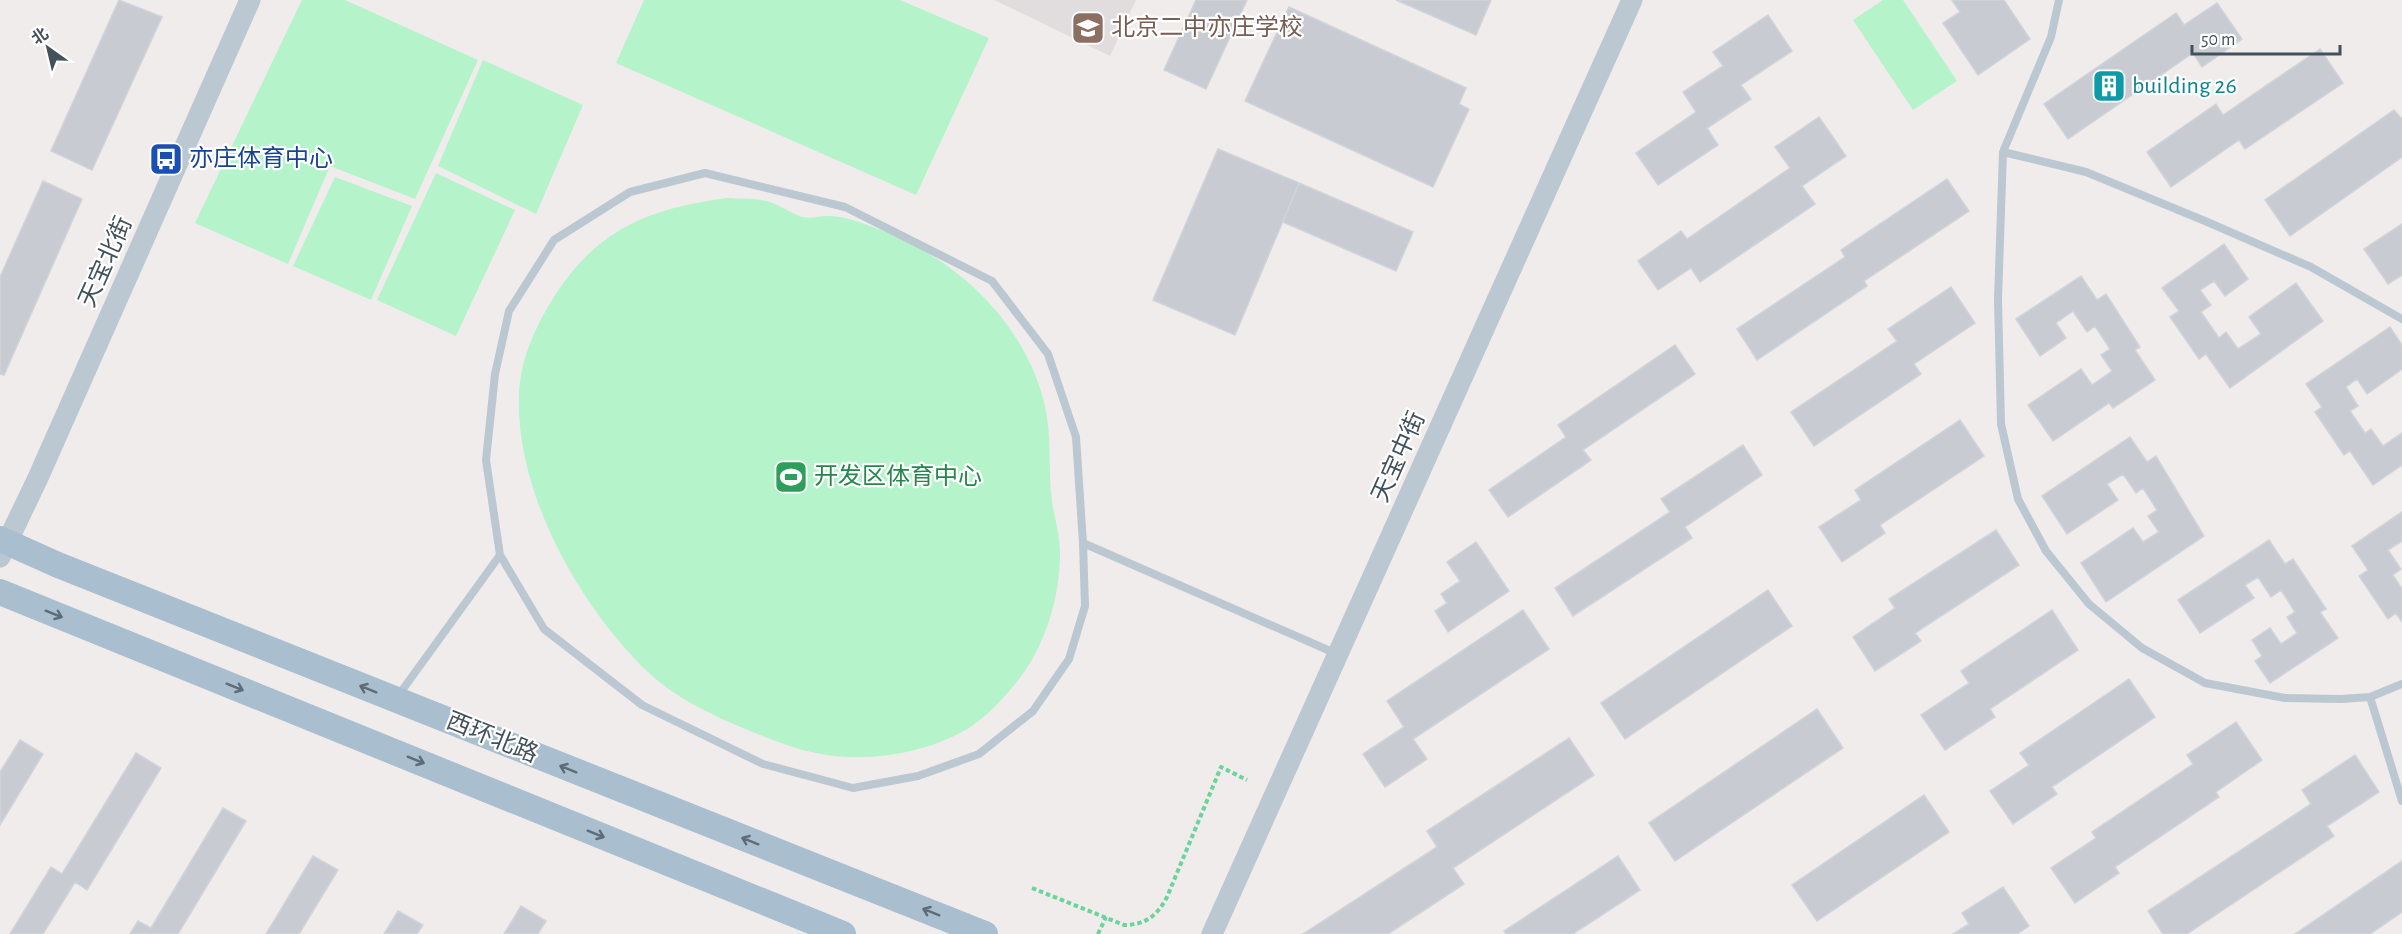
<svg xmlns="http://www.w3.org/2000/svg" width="2402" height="934" font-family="'Alegreya Sans','Noto Sans SC',sans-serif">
<rect width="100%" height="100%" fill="#f0ecec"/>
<path fill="#e1ddde" d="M 994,0 L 1136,0 L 1110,56 Z"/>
<path fill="#b5f3cb" d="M 302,0 L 345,0 L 478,60 L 415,199 L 330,166 L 288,264 L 195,223 Z
M 644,0 L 900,0 L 989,38 L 916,195 L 616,63 Z
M 1883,0 L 1903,0 L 1957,81 L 1913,110 L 1853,20 Z
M 483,60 L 583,105 L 536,214 L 438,166 Z
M 436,173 L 515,210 L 456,336 L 377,300 Z
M 335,177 L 412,206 L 371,300 L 293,266 Z
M 727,198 C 741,199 757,198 770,202 C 781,206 791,213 802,217 C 811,219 819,216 828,216 C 841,216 858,221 870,226 C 952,254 1025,320 1045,406 C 1052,438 1048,470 1052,502 C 1055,519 1060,536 1060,553 C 1060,601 1043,654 1010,690 C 1000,702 985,717 972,726 C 930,753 869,763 821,754 C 792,749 765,737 738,726 C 708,713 673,696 649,673 C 580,608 515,492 519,395 C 520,363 533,332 549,305 C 593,231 645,209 727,198 Z"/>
<path fill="#c8ccd2" stroke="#d0d3d9" stroke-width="1.5" d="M 119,0 L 162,17 L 92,170 L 51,151 Z
M 1196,0 L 1247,0 L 1206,89 L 1164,70 Z
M 1396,0 L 1491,0 L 1476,35 Z
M 1952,0 L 2004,0 L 2030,39 L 1978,75 L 1943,23 L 1960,12 Z
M 2217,3 L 2242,39 L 2202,67 L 2193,53 L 2068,139 L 2044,104 L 2176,13 L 2184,25 Z
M 1289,7 L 1466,88 L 1459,104 L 1469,109 L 1433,187 L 1245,101 Z
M 1768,15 L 1792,51 L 1741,85 L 1751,99 L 1707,128 L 1718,145 L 1658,185 L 1636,153 L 1696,112 L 1683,92 L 1723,66 L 1713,52 Z
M 2320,49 L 2343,83 L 2245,149 L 2239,140 L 2171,187 L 2147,152 L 2216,104 L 2223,115 Z
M 2394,110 L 2402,119 L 2402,157 L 2290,236 L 2265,200 Z
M 1819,117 L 1846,156 L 1802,186 L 1815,204 L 1700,282 L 1691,268 L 1658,290 L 1638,261 L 1681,231 L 1687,239 L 1790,168 L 1775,147 Z
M 1218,149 L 1299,183 L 1235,335 L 1153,300 Z
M 1947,179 L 1969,211 L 1864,281 L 1867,286 L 1757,360 L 1737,329 L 1845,257 L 1841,250 Z
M 43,181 L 82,199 L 4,375 L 0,374 L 0,277 Z
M 1299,183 L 1413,232 L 1396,271 L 1283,222 Z
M 2402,224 L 2402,275 L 2388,284 L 2364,249 Z
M 2224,244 L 2248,279 L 2225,296 L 2214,281 L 2200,290 L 2211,305 L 2201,312 L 2219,338 L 2226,332 L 2238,349 L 2261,334 L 2249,317 L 2296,283 L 2323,321 L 2230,388 L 2206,354 L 2199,359 L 2170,317 L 2179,311 L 2162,288 Z
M 2081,276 L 2097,300 L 2106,294 L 2140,347 L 2135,350 L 2155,380 L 2113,408 L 2109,403 L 2053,441 L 2028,405 L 2081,369 L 2092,385 L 2112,371 L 2101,355 L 2110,349 L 2095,326 L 2087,332 L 2073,311 L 2056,323 L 2066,338 L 2040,356 L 2016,319 Z
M 1951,287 L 1975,323 L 1914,364 L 1921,374 L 1814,446 L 1791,412 L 1897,341 L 1888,329 Z
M 2390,327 L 2402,345 L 2402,369 L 2367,394 L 2357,379 L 2346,387 L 2358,406 L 2350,411 L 2365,433 L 2371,429 L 2383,446 L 2402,433 L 2402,465 L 2373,485 L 2350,451 L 2344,455 L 2315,412 L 2322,407 L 2306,384 Z
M 1675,345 L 1695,374 L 1583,450 L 1591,460 L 1508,517 L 1489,490 L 1566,437 L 1558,425 Z
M 1960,420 L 1984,456 L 1880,525 L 1885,533 L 1842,562 L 1819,527 L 1861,500 L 1855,490 Z
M 2130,437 L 2147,462 L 2156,456 L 2204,536 L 2106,602 L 2081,563 L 2133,528 L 2143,542 L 2159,532 L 2148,516 L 2157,510 L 2143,488 L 2136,493 L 2123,474 L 2107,484 L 2118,500 L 2067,534 L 2042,496 Z
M 1743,445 L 1762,475 L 1685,527 L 1692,538 L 1573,616 L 1555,588 L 1670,512 L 1661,499 Z
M 2402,512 L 2402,541 L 2388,550 L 2401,569 L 2393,575 L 2402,589 L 2402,622 L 2396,613 L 2388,619 L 2359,576 L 2368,570 L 2352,546 Z
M 1996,530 L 2019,565 L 1915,633 L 1921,641 L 1875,671 L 1853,637 L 1895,608 L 1889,599 Z
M 2269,540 L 2285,564 L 2293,559 L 2326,609 L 2320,612 L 2338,638 L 2270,683 L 2255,661 L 2262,656 L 2252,640 L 2270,628 L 2281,644 L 2297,633 L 2287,617 L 2295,612 L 2281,590 L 2271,597 L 2258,577 L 2245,585 L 2254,598 L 2200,633 L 2178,600 Z
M 1476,542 L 1509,591 L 1448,632 L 1435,611 L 1447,603 L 1441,594 L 1460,581 L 1447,562 Z
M 1768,590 L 1792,626 L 1625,739 L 1601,703 Z
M 1523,610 L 1549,649 L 1413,739 L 1427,759 L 1385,787 L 1363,754 L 1404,727 L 1387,701 Z
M 2052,610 L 2078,650 L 1990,709 L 1995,717 L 1945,750 L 1921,715 L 1969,683 L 1961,671 Z
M 2129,679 L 2155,717 L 2052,787 L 2057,794 L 2013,824 L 1990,791 L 2029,765 L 2020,753 Z
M 1817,709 L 1843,748 L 1675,861 L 1649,823 Z
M 2236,722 L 2262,760 L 2216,792 L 2219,797 L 2115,867 L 2119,873 L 2075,903 L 2051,868 L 2096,838 L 2092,832 L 2193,764 L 2187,755 Z
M 1569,738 L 1594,775 L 1453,868 L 1464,884 L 1388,934 L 1303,934 L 1437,847 L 1427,831 Z
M 20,740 L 43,754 L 0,825 L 0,772 Z
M 136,753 L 161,768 L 87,890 L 75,882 L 43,934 L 10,934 L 51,867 L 62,874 Z
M 2355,755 L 2379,792 L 2327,826 L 2334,836 L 2187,934 L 2163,934 L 2148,911 L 2311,804 L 2302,790 Z
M 1924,795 L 1949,832 L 1817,921 L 1792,885 Z
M 223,808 L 246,821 L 178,934 L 130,934 L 138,921 L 151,928 Z
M 313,856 L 338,870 L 299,934 L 266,934 Z
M 1618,856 L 1640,890 L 1573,934 L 1506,934 L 1504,931 Z
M 2402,861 L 2402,912 L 2370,934 L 2295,934 Z
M 2003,887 L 2029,926 L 2017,934 L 1953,934 L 1969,924 L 1962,913 Z
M 521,906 L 546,921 L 538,934 L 504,934 Z
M 398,911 L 423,925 L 417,934 L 384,934 Z"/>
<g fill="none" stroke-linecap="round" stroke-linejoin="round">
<path stroke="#6ad49b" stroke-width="4" stroke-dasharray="4.5 3" stroke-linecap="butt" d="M 1032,888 L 1124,925 C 1145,925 1157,916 1167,897 L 1221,767 L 1247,780
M 1098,934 L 1106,917"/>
<path stroke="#bbc8d1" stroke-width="8" d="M 2059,0 L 2051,37 L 2003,152 L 1998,299 L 2001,424 L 2018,499 L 2046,551 L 2089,604 L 2142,648 L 2205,683 L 2285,698 L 2341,699 L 2370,697 L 2402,684
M 2003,152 L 2086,172 L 2205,221 L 2311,267 L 2402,319
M 500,555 L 544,629 L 642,705 L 763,764 L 853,788 L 918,776 L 979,754 L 1033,711 L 1069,659 L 1085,606 L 1083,543
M 398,696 L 500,555 L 486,460 L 495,374 L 509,311 L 554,240 L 630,192 L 705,173 L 845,207 L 992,281 L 1048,354 L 1076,437 L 1083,543 L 1337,654
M 2370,697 L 2402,801"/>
<path stroke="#bbc8d1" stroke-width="21" d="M 0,557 L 37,480 L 250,0
M 1212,934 L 1632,0"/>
<path stroke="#a9becf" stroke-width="26" d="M 0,539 L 58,565 L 985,934
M 0,592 L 843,934"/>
</g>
<defs><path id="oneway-shaft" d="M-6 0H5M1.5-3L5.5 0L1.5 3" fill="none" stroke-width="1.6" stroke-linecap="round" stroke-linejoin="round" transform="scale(1.5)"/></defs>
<g stroke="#5c6c79">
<use href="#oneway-shaft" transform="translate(54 614) rotate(22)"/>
<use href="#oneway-shaft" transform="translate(235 687) rotate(22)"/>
<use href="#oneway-shaft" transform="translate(368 689) rotate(-158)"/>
<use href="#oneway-shaft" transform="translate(416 760) rotate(22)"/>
<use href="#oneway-shaft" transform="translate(568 769) rotate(-158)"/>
<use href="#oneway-shaft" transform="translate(596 834) rotate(22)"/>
<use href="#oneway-shaft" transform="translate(750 841) rotate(-158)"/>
<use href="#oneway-shaft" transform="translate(931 912) rotate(-158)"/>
</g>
<defs>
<g id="school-square" transform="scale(1.725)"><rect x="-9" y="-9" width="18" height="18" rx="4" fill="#8d6e63" stroke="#fff"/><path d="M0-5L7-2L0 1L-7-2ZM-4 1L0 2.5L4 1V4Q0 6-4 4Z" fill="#fff"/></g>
<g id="building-square" transform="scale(1.725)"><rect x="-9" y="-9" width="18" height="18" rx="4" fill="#0f9aa8" stroke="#fff"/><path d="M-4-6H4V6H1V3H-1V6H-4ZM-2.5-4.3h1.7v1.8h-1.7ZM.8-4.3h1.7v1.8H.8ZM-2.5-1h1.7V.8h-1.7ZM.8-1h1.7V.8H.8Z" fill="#fff"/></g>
<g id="bus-square" transform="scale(1.725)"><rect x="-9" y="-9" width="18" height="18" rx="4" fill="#1a4fb4" stroke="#fff"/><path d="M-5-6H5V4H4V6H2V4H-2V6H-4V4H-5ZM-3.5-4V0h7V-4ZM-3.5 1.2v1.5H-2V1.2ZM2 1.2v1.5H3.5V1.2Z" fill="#fff"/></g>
<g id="stadium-square" transform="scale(1.725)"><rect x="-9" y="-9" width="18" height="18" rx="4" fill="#2e9e5b" stroke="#fff"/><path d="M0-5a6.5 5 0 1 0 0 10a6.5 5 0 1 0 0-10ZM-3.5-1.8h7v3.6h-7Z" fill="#fff"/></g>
</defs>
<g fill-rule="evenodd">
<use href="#school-square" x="1088" y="28"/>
<use href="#building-square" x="2109" y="86"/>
<use href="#bus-square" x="166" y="159"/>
<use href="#stadium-square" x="791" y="477"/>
</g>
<g text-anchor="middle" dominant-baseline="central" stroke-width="4.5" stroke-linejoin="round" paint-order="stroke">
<g font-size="24" fill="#785e54" stroke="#fff" text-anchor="start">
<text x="1111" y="28">北京二中亦庄学校</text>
</g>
<g font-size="24" fill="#0d838f" stroke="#fff" text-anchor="start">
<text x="2132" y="86">building 26</text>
</g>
<g font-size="24" fill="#164399" stroke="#fff" text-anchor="start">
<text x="189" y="159">亦庄体育中心</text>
</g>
<g font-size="24" fill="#43515c" stroke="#fff">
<text transform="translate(106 262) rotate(-66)">天宝北街</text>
<text transform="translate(1399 457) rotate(-66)">天宝中街</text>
<text transform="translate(492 738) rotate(22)">西环北路</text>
</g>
<g font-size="24" fill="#27864d" stroke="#fff" text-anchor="start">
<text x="814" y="477">开发区体育中心</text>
</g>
</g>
<g transform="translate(48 48) rotate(326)" stroke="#ffffff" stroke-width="4.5" paint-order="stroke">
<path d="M0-4.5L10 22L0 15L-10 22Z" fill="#43515c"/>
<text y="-9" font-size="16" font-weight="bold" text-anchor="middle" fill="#43515c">北</text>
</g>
<path d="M2192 45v9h148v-9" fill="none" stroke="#43515c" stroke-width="3"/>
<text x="2201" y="45" font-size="18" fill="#43515c" stroke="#ffffff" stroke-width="4.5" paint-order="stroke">50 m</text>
</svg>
